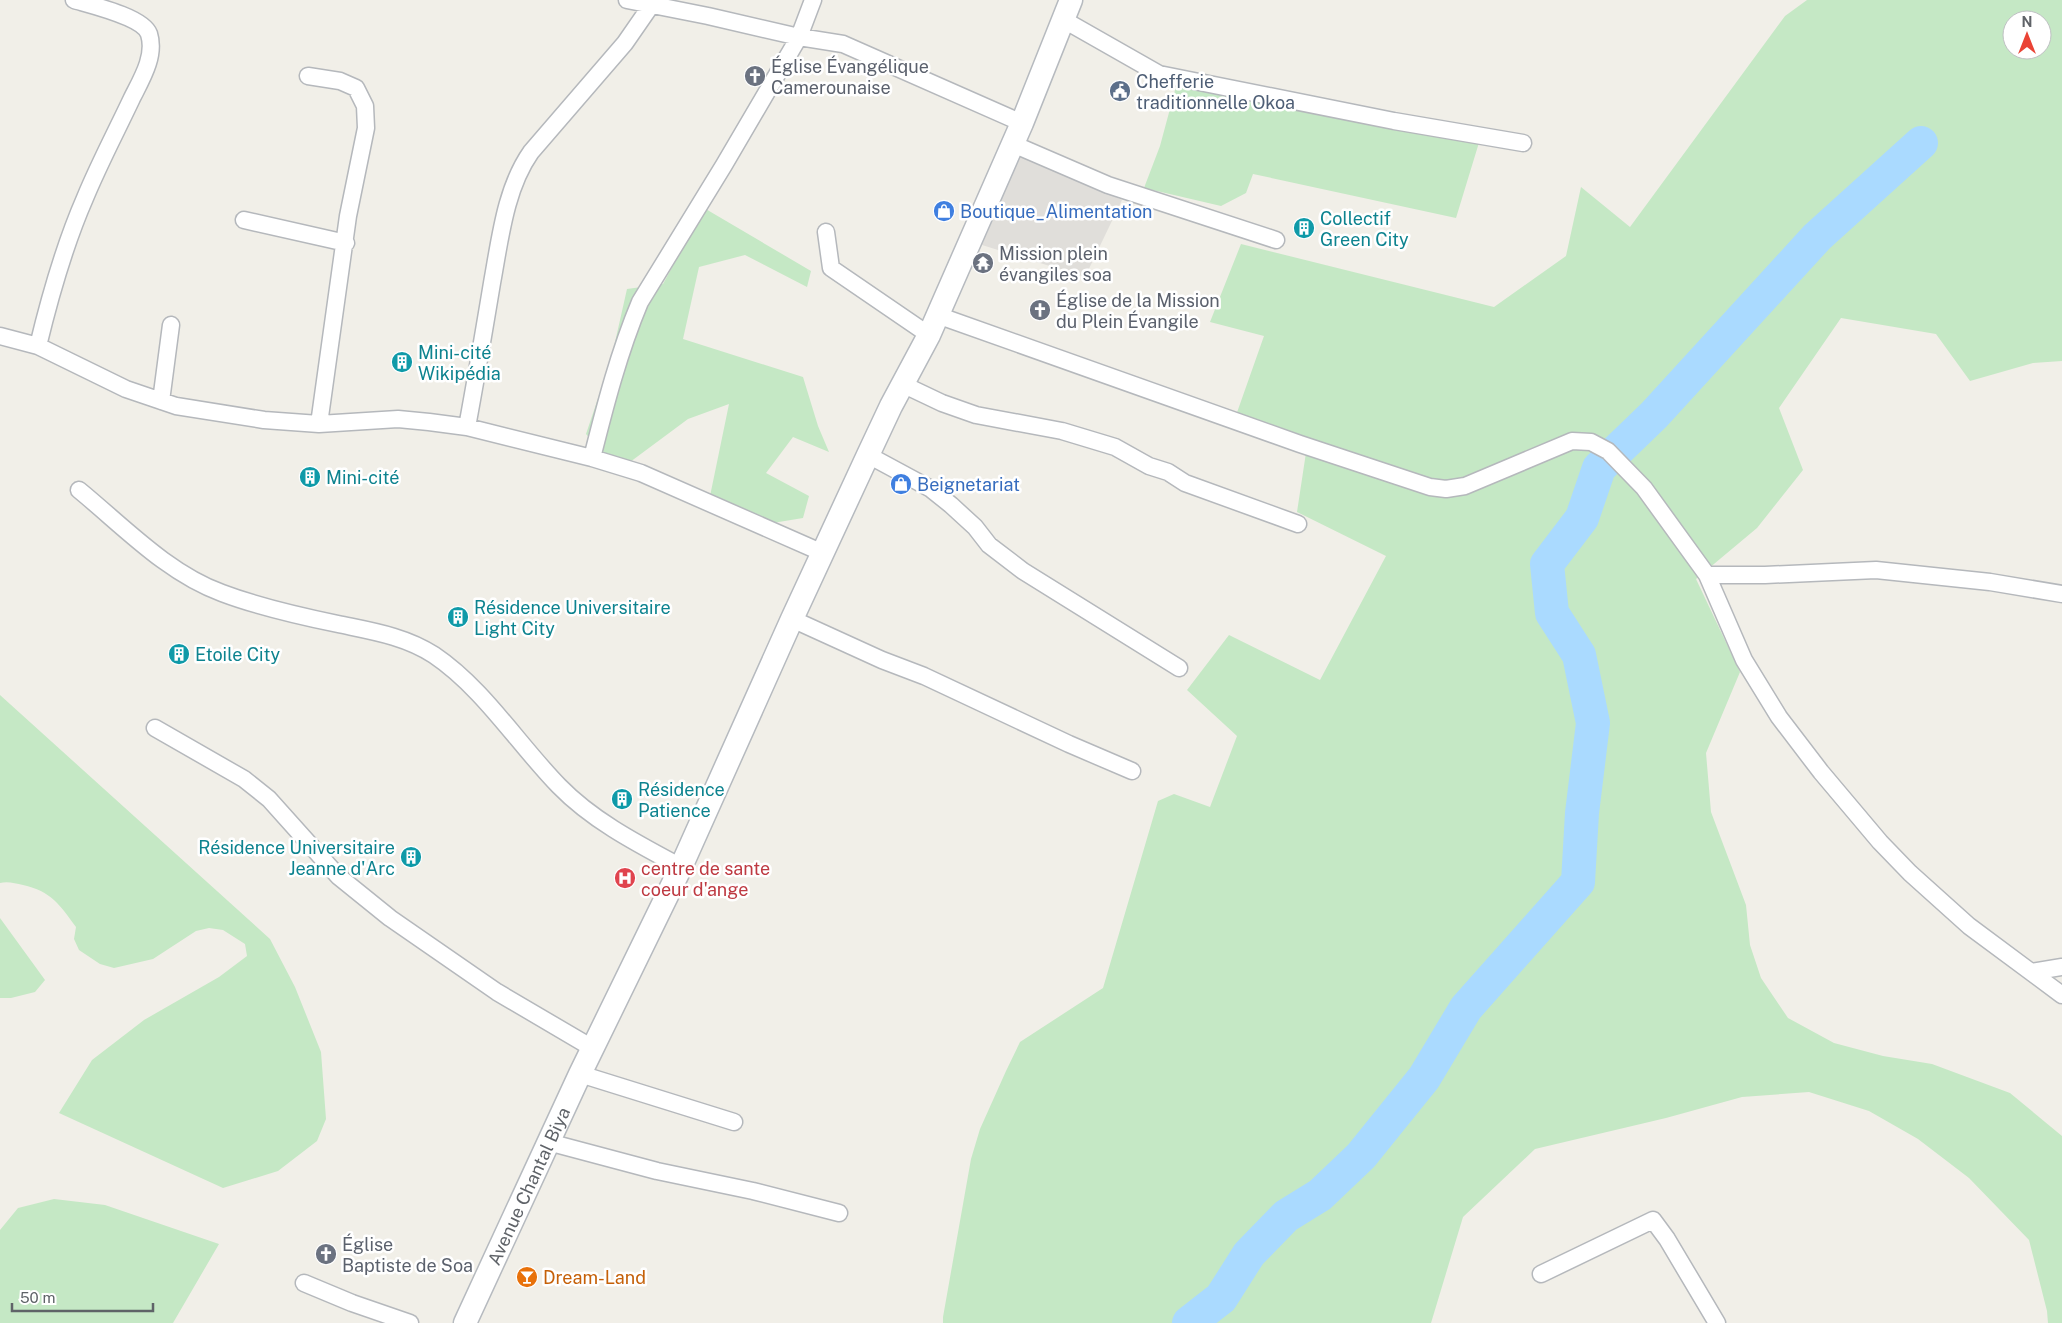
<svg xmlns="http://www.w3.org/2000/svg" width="2062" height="1323" font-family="'Public Sans',sans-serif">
<rect width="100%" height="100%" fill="#f1efe8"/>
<path fill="#e0deda" d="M 1021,153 L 1122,200 L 1085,277 L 982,245 Z"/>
<path fill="#c5e8c5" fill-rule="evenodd" d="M 1807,0 L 2062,0 L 2062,361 L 2033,363 L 1970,381 L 1936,334 L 1841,318 L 1779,408 L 1803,470 L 1757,528 L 1696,579 L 1740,672 L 1706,753 L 1711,812 L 1746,905 L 1750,945 L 1761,978 L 1788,1018 L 1834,1043 L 1883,1056 L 1932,1064 L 2010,1093 L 2062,1136 L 2062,1323 L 2048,1323 L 2047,1311 L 2029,1240 L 1969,1178 L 1918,1139 L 1869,1111 L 1809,1092 L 1742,1097 L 1666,1118 L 1535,1149 L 1463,1217 L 1431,1323 L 943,1323 L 943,1317 L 971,1159 L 980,1129 L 1006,1071 L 1020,1042 L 1103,988 L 1158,801 L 1174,794 L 1210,807 L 1237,736 L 1187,690 L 1229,635 L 1320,680 L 1386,556 L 1297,512 L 1307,446 L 1234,421 L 1264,336 L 1210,322 L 1241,244 L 1494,307 L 1566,256 L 1581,187 L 1630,227 L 1785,16 ZM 2012,20 L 2042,20 L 2042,50 L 2012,50 Z
M 1178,79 L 1481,136 L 1456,218 L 1253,174 L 1246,193 L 1221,206 L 1144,188 L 1160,146 Z
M 704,208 L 811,271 L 807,287 L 745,255 L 699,267 L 683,339 L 803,377 L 818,426 L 829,452 L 793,437 L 766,473 L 809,496 L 803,518 L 761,525 L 709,501 L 729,404 L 688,419 L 626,465 L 605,455 L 586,434 L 611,360 L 627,289 L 663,284 Z
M 0,695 L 270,939 L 295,987 L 321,1052 L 326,1119 L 317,1141 L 278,1171 L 223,1188 L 59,1113 L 92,1060 L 144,1020 L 219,977 L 247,956 L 245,944 L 223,930 L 209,928 L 196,931 L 153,959 L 114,968 L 100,964 L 79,950 L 74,939 L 76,927 C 60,905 51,891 23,885 C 15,883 7,881 0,883 Z
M 0,918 L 45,980 L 35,992 L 11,998 L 0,998 Z
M 54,1199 L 105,1205 L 219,1244 L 173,1323 L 0,1323 L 0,1230 L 18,1208 Z"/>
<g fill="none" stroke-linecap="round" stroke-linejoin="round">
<path stroke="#aadaff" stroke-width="34" d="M 1189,1323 L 1221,1298 L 1249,1254 L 1286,1216 L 1320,1195 L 1361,1156 L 1424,1078 L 1466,1008 L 1578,882 L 1582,813 L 1593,723 L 1579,655 L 1552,613 L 1547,564 L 1582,518 L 1599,468 L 1654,415 L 1817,237 L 1921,143"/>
<g stroke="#b5b8bc" stroke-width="19">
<path id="street" d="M 627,0 L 708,16 L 799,37 L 843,44 L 1022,123
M 1064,20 L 1159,74 L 1394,121 L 1523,143
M 308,76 L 340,81 L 356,88 L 365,106 L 366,128 L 348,216 L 319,424
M 1013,144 L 1108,185 L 1276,240
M 244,220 L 346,243
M 826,232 L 831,268 L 929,335
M 937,315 L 1300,444 L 1430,487 L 1446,489 L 1465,486 L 1572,441 L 1591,442 L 1608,451 L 1644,488 L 1707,575 L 1744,660 L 1779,717 L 1821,772 L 1880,842 L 1910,873 L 1969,926 L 2062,995
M 0,336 L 38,346 L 126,389 L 176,406 L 264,420 L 319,424 L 398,419 L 429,422 L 467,427 L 592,458 L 641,473 L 823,553
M 38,346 C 50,296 64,246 85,198 C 99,164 116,132 132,98 C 141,80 156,56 149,34 C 143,17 91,5 74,0
M 902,384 L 942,403 L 976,415 L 1062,431 L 1115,447 L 1149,466 L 1168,472 L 1185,483 L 1298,524
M 161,401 L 171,325
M 467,427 C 476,379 484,331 492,283 C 500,240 505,189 531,152 L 625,43 L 652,4
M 868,455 L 931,489 L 951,505 L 975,527 L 989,545 L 1023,571 L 1179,668
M 592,458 C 605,406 619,352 640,302 L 724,165 L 799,37 L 813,0
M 79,490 C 123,526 167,573 222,593 C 259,607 299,616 338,624 C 371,631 405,636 434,655 C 483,688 518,744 559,786 C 593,821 638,844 681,867
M 1707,575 L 1765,575 L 1876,570 L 1990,582 L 2062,594
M 792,619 L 882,660 L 924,676 L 1069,744 L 1132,771
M 155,728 L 244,779 L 269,799 L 338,876 L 390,918 L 497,992 L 594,1049
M 2031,972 L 2062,967
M 580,1074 L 734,1122
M 548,1142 L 657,1171 L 753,1191 L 839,1213
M 1541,1274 L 1653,1220 L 1667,1239 L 1717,1323
M 304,1283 L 352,1303 L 410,1323"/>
</g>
<g stroke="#b6babf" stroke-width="25">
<g id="secondary">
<path id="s1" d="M 465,1323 L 580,1074 L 681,867 L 792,619 L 868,455 L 891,406 L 929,335 L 1022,123 L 1071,0"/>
</g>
</g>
<use href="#street" stroke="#fff" stroke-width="16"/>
<use href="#secondary" stroke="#fff" stroke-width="22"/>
</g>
<defs>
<g id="church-disc" transform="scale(1.125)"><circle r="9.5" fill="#6b7280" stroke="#fff"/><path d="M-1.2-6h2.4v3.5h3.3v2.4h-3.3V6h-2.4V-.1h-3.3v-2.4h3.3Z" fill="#fff"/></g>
<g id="civic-disc" transform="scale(1.125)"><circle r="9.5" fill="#5c6f8a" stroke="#fff"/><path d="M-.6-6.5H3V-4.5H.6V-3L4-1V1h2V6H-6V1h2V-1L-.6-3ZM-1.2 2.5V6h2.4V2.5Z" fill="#fff"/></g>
<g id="shop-disc" transform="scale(1.125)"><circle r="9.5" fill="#3f7fe0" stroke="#fff"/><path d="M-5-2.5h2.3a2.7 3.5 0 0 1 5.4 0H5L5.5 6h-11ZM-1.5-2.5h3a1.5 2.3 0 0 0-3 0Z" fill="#fff"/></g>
<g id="building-disc" transform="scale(1.125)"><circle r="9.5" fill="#0f9aa8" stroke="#fff"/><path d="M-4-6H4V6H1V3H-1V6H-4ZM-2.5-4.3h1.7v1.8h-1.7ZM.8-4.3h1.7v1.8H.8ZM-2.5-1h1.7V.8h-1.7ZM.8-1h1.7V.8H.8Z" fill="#fff"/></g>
<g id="temple-disc" transform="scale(1.125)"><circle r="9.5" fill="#6b7280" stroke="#fff"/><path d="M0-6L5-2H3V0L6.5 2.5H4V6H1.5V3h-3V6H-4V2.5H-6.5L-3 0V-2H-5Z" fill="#fff"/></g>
<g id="hospital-disc" transform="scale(1.125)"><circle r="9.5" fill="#e0444e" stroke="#fff"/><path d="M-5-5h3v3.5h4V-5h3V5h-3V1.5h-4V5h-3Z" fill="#fff"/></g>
<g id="bar-disc" transform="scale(1.125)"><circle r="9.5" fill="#e8710a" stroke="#fff"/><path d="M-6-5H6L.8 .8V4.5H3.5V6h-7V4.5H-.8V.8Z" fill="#fff"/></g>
</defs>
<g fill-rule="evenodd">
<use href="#church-disc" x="755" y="76"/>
<use href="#civic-disc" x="1120" y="91"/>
<use href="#shop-disc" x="944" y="211"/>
<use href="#building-disc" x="1304" y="228"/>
<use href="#temple-disc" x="983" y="263"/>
<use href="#church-disc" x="1040" y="310"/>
<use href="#building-disc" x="402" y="362"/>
<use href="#building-disc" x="310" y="477"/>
<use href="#shop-disc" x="901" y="484"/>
<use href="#building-disc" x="458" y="617"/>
<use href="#building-disc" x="179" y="654"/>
<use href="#building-disc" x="622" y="799"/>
<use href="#building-disc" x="411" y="857"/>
<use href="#hospital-disc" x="625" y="878"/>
<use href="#church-disc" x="326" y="1254"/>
<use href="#bar-disc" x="527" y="1277"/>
</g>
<g text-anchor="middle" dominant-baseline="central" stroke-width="5" stroke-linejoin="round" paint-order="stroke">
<g font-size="18" fill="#5b616d" stroke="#fff" text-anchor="start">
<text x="771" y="66">Église Évangélique<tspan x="771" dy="21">Camerounaise</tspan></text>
<text x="999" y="253">Mission plein<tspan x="999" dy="21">évangiles soa</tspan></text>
<text x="1056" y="300">Église de la Mission<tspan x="1056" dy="21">du Plein Évangile</tspan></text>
<text x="342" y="1244">Église<tspan x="342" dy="21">Baptiste de Soa</tspan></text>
</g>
<g font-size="18" fill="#4e5e75" stroke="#fff" text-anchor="start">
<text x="1136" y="81">Chefferie<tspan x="1136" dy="21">traditionnelle Okoa</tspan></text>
</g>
<g font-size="18" fill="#366cbe" stroke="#fff" text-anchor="start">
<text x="960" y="211">Boutique_Alimentation</text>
<text x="917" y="484">Beignetariat</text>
</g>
<g font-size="18" fill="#0d838f" stroke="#fff" text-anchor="start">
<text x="1320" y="218">Collectif<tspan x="1320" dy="21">Green City</tspan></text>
<text x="418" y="352">Mini-cité<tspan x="418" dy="21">Wikipédia</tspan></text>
<text x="326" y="477">Mini-cité</text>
<text x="474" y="607">Résidence Universitaire<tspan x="474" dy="21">Light City</tspan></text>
<text x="195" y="654">Etoile City</text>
<text x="638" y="789">Résidence<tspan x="638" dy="21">Patience</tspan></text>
<text x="395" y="847" text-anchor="end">Résidence Universitaire<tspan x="395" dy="21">Jeanne d'Arc</tspan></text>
</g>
<g font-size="18" fill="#be3a42" stroke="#fff" text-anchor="start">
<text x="641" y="868">centre de sante<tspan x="641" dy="21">coeur d'ange</tspan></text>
</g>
<g font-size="18" fill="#5f6368" stroke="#fff">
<text stroke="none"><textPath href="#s1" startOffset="151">Avenue Chantal Biya</textPath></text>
</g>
<g font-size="18" fill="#c56008" stroke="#fff" text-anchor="start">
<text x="543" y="1277">Dream-Land</text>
</g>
</g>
<g transform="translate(2027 35)"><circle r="24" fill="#ffffff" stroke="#bfc1c3"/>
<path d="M0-4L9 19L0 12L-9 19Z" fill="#ea4335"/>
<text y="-8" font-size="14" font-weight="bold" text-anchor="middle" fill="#5f6368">N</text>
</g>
<path d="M12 1303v8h141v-8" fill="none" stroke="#5f6368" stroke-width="2.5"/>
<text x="20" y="1303" font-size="15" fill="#5f6368" stroke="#ffffff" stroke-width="4" paint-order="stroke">50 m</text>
</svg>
